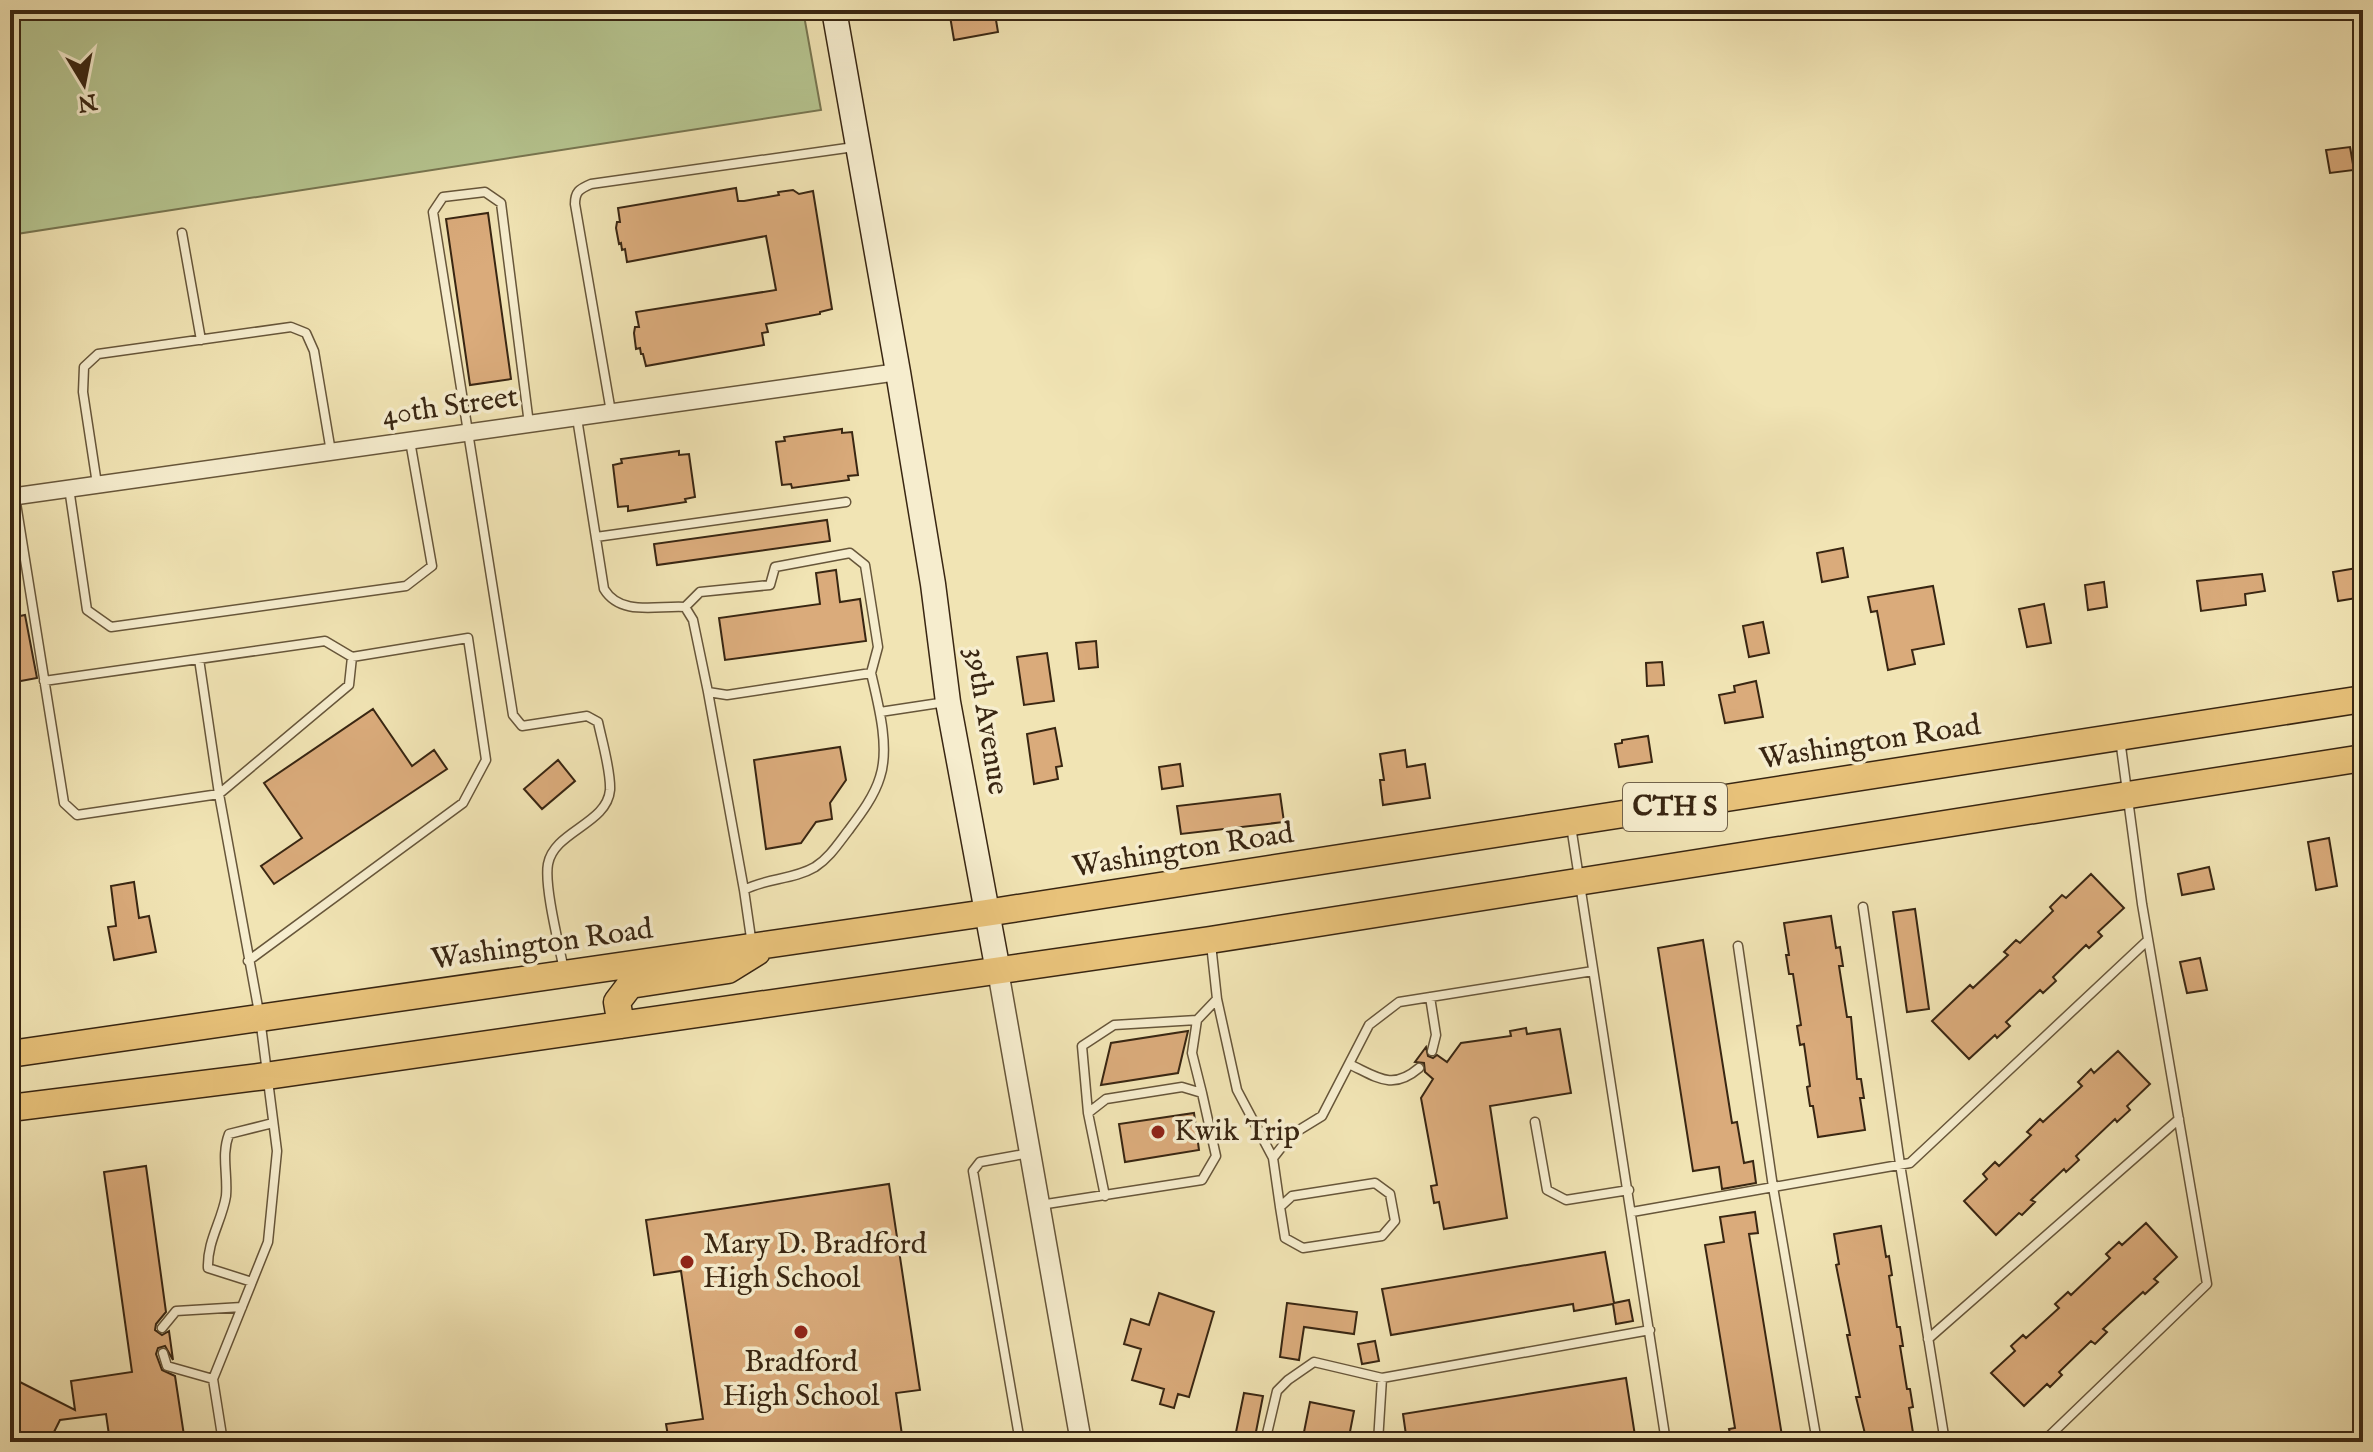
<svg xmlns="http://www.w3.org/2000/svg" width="2373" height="1452" font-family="'IM FELL English',serif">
<rect width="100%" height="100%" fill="#f1e4b4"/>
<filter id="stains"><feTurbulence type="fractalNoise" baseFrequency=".0025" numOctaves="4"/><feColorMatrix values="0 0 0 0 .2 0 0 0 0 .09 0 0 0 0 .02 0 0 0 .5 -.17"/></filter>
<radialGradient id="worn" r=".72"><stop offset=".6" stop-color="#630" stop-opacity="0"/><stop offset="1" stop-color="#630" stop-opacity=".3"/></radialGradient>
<path fill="#b6c590" stroke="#787651" stroke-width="2" d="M 10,10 L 803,10 L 821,110 L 10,235 Z"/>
<path fill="#daab7b" stroke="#392612" stroke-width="2" d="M 969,13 L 970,18 L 995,14 L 998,32 L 954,40 L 950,16 Z
M 2350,147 L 2354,170 L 2330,173 L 2326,150 Z
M 736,188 L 738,201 L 744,201 L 779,195 L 778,192 L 793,190 L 799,194 L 813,191 L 832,309 L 820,312 L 820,314 L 766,324 L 768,332 L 762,333 L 764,345 L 646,366 L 643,354 L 641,354 L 640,348 L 636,349 L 634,333 L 635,327 L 639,327 L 636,312 L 776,290 L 766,236 L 627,262 L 625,249 L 622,250 L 621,243 L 619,244 L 616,228 L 617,222 L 620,222 L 618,208 Z
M 488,213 L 511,379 L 470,385 L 446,219 Z
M 842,429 L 842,433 L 852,432 L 858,475 L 848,476 L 849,480 L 792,488 L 791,484 L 782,485 L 776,442 L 785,441 L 784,437 Z
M 679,451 L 679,455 L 689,454 L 695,497 L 685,499 L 686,502 L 628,511 L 628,506 L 618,507 L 613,465 L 622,463 L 621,459 Z
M 827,520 L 830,541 L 657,565 L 654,544 Z
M 1843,548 L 1848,577 L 1822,582 L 1817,553 Z
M 2363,567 L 2363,597 L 2338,601 L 2333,572 Z
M 836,570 L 840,602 L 860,599 L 866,641 L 725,660 L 719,618 L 820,604 L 816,573 Z
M 2262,574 L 2265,591 L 2245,594 L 2246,605 L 2201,611 L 2197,581 Z
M 2104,582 L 2107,607 L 2088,610 L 2085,585 Z
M 1933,586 L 1944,644 L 1912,650 L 1915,664 L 1888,670 L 1877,611 L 1871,612 L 1868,597 Z
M 2044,604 L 2051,643 L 2027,647 L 2019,609 Z
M 25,615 L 37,678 L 10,683 L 10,618 Z
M 1763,622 L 1769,653 L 1749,657 L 1743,626 Z
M 1096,641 L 1098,667 L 1079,669 L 1076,643 Z
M 1047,653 L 1054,701 L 1024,705 L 1017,657 Z
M 1662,662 L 1664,685 L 1647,686 L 1646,663 Z
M 1756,681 L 1763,717 L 1725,723 L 1719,695 L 1735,692 L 1734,686 Z
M 373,709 L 412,766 L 434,750 L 447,769 L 274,884 L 261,866 L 302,838 L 264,783 Z
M 1055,728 L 1062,766 L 1056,767 L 1058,779 L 1034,784 L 1027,734 Z
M 1648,736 L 1652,762 L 1619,767 L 1615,744 L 1622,743 L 1622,740 Z
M 840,747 L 846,780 L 830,803 L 832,819 L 816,822 L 801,843 L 766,849 L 754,760 Z
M 1405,750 L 1407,767 L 1425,764 L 1430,798 L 1383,805 L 1380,780 L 1384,780 L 1380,754 Z
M 558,760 L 575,781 L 542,809 L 524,789 Z
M 1180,764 L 1183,786 L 1162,789 L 1159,767 Z
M 1280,794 L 1284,822 L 1181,834 L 1177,806 Z
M 2329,838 L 2337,886 L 2316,890 L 2308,842 Z
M 2209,867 L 2214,889 L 2182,895 L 2178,874 Z
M 2091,874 L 2124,908 L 2098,932 L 2102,936 L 2089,948 L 2086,945 L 2053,977 L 2056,981 L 2043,993 L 2040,990 L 2006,1022 L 2010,1026 L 1997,1038 L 1995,1035 L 1969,1059 L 1932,1021 L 1970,985 L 1973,988 L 2008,955 L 2004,952 L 2016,940 L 2020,943 L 2053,911 L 2050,907 L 2062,895 L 2066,898 Z
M 134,882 L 139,918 L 149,916 L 156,952 L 114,960 L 108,927 L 116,926 L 111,886 Z
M 1915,909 L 1929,1009 L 1907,1012 L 1893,912 Z
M 1831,916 L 1836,948 L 1840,947 L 1843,966 L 1839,966 L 1847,1017 L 1851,1017 L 1857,1079 L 1861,1079 L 1864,1098 L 1860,1098 L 1865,1130 L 1818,1137 L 1813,1106 L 1810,1106 L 1807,1087 L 1810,1086 L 1804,1044 L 1800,1045 L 1797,1026 L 1801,1025 L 1793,974 L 1789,974 L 1786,955 L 1789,955 L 1784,923 Z
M 1703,940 L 1732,1123 L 1737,1122 L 1744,1163 L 1753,1161 L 1756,1183 L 1722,1189 L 1719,1167 L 1693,1171 L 1658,948 Z
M 2200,958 L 2207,990 L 2187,993 L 2180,962 Z
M 1526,1028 L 1527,1034 L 1560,1029 L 1571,1093 L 1490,1106 L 1507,1218 L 1444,1229 L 1439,1202 L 1434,1203 L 1431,1186 L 1437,1185 L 1421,1098 L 1433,1079 L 1425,1072 L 1424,1063 L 1415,1062 L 1426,1047 L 1428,1056 L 1433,1058 L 1437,1055 L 1447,1062 L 1461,1043 L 1511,1036 L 1510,1031 Z
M 1188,1031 L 1178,1073 L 1101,1085 L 1111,1043 Z
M 2118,1051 L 2150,1084 L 2127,1106 L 2130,1110 L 2117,1122 L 2115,1119 L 2076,1156 L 2079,1160 L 2066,1172 L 2064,1169 L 2031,1200 L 2035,1202 L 2022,1215 L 2019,1213 L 1996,1235 L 1964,1201 L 1987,1179 L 1983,1174 L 1995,1162 L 1999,1166 L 2031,1135 L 2027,1132 L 2040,1119 L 2043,1122 L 2082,1086 L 2078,1082 L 2091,1069 L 2094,1073 Z
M 1194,1113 L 1199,1150 L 1125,1162 L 1119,1124 Z
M 146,1166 L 166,1312 L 156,1324 L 155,1330 L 162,1335 L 169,1331 L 173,1360 L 165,1346 L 158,1348 L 156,1354 L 162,1370 L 175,1376 L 185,1442 L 110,1442 L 106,1414 L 60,1420 L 49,1442 L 38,1442 L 10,1428 L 10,1377 L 75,1410 L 71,1381 L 132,1372 L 104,1172 Z
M 889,1184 L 920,1390 L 896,1393 L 903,1442 L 669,1442 L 666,1424 L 703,1419 L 681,1271 L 654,1275 L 646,1220 Z
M 1755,1212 L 1758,1233 L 1749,1234 L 1783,1442 L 1732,1442 L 1729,1429 L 1735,1428 L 1705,1245 L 1724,1242 L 1720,1217 Z
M 2146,1223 L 2177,1257 L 2154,1279 L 2158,1282 L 2145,1294 L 2143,1292 L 2103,1329 L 2107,1332 L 2095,1344 L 2091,1341 L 2059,1372 L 2062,1375 L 2050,1387 L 2047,1384 L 2024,1406 L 1991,1373 L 2015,1351 L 2011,1346 L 2023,1335 L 2026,1338 L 2059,1308 L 2055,1304 L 2068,1292 L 2071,1295 L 2110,1258 L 2106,1254 L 2119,1242 L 2122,1245 Z
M 1881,1226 L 1886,1257 L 1889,1256 L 1892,1275 L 1889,1276 L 1897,1327 L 1900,1327 L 1903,1346 L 1900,1346 L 1907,1389 L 1910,1389 L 1913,1407 L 1909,1408 L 1914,1439 L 1896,1442 L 1867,1442 L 1856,1397 L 1860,1397 L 1847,1335 L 1850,1335 L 1836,1265 L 1839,1264 L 1834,1234 Z
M 1605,1252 L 1614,1303 L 1629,1300 L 1633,1321 L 1616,1324 L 1613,1304 L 1574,1311 L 1573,1304 L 1391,1335 L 1382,1289 Z
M 1159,1293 L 1214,1312 L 1189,1397 L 1178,1394 L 1174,1408 L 1160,1404 L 1164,1389 L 1132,1380 L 1141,1349 L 1124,1344 L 1131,1319 L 1149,1325 Z
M 1287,1303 L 1357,1312 L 1354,1334 L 1304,1327 L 1299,1360 L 1280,1357 Z
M 1375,1341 L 1379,1361 L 1362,1364 L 1358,1344 Z
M 1626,1378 L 1636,1442 L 1569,1442 L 1568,1439 L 1542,1442 L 1541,1438 L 1517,1442 L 1407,1442 L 1403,1414 Z
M 1244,1393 L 1263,1396 L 1254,1442 L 1234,1442 Z
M 1310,1402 L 1354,1411 L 1348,1442 L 1302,1442 Z"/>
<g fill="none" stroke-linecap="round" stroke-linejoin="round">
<g stroke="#67563a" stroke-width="11">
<path id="service" d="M 182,233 L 201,340
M 611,412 L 575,204 C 575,192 579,189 591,184 L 854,147
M 577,418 L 604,589 C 621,617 658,605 685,607 L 693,620 L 708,692 L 727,695 L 871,673 C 878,703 890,747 880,777 C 874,797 860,815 848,831 C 838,844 829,858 815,867 C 793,880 766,878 744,890 L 752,945
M 529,424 L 501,203 L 485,192 L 443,197 L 433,212 L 513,715 L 522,726 L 587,716 L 598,722 C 602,741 611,771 610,790 C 607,824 554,831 548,864 C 544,886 559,945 564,970
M 97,484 L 83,392 L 84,367 L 98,354 L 291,327 L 306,333 L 314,351 L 331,452
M 69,488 L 87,610 L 111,627 L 406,586 L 432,566 L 410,441
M 15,497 L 64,803 L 77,815 L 219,794 L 349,685 L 352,657 L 468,638 L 486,760 L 463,803 L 248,961
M 596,537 L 846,502
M 685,607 L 700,592 L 770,585 L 775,567 L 850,553 L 865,565 L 878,647 L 871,673
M 199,659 L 219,794 L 260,1018 L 277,1151 L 268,1242 L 213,1379 L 223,1442
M 44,681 L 325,641 L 352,657
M 708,692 L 744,890
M 880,712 L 946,702
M 1571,826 L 1666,1442
M 1863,907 L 1900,1164 L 1945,1442
M 1738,946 L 1773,1187 L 1817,1442
M 1430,997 L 1436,1035 L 1432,1051
M 1217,999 L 1237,1090 L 1273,1158 L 1280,1207 L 1292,1196 L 1375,1183 L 1390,1194 L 1395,1221 L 1382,1236 L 1303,1248 L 1285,1238 L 1280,1207
M 1349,1064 C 1377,1077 1392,1091 1419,1068
M 1202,1093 L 1192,1053 L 1197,1020 L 1217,999 L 1211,944
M 1088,1113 L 1082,1046 L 1114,1025 L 1197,1020
M 1535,1122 L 1547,1190 L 1566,1200 L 1629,1190
M 1273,1158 L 1291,1135 L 1322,1116 L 1369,1025 L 1399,1002 L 1593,971
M 1040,1205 L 1202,1180 L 1216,1156 L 1202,1093 L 1182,1087 L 1106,1099 L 1088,1113 L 1105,1196
M 1632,1212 L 1910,1163 L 2148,940
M 252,1282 L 208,1268 C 207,1241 222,1221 226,1196 C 228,1174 221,1155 229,1134 L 273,1123
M 162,1328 L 176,1311 L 242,1307
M 1928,1339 L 2179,1119
M 163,1353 L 167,1366 L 213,1379
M 1020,1442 L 973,1171 L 980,1162 L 1030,1153
M 1265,1442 L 1277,1391 L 1288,1380 L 1314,1362 L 1382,1378 L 1650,1330
M 1378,1442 L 1382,1378
M 2043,1442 L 2207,1284 L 2142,904 L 2120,739"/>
</g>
<g stroke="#67563a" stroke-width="19">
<path id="minor" d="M 10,497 L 898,372"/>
</g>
<g stroke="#67563a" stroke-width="23">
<path id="tertiary" d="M 998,971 L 1081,1442"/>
</g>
<g stroke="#392612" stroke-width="27">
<path id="secondary" d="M 834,10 L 898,372 L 933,584 L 948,702 L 998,971"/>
</g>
<g stroke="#392612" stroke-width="29">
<path id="primary" d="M 621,1025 L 617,1002 L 630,985 L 728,970 L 757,952
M 10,1054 L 986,913 L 2363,699
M 10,1108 L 266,1076 L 1210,940 L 2363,758"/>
</g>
<use href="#service" stroke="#f6edce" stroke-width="8"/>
<use href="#minor" stroke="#f6edce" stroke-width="16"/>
<use href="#tertiary" stroke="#f6edce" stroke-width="20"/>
<use href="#secondary" stroke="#f6edce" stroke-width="24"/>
<use href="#primary" stroke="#e8c27a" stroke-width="26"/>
</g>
<g fill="#8f2418" stroke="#f6edce" stroke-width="3">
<circle cx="1158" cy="1132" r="8"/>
<circle cx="687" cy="1262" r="8"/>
<circle cx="801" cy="1332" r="8"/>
</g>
<g text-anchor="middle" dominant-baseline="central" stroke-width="7" stroke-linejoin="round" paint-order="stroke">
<rect fill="#f6edce" stroke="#72624a" stroke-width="2" x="1623" y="783" width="104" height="48" rx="6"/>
<g font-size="28" font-weight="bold" fill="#392612">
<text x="1675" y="807">CTH S</text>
</g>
<g font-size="30" fill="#392612" stroke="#f6edce">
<text transform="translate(450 407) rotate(-8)">40th Street</text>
<text transform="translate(986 721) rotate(81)">39th Avenue</text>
<text transform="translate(1870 743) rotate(-9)">Washington Road</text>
<text transform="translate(1183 851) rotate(-9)">Washington Road</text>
<text transform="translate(542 945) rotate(-8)">Washington Road</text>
</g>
<g font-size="30" fill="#392612" stroke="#f6edce" text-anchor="start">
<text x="1174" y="1132">Kwik Trip</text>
<text x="703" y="1245">Mary D. Bradford<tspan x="703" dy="34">High School</tspan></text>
<text x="801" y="1363" text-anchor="middle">Bradford<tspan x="801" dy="34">High School</tspan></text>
</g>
</g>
<rect width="2373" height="1452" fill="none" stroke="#f1e4b4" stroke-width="40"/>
<rect x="12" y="12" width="2349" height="1428" fill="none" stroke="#392612" stroke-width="4"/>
<rect x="20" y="20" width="2333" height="1412" fill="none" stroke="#392612" stroke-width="2"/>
<g transform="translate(84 84) rotate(170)" stroke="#f6edce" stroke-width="6" paint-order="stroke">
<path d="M0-6L14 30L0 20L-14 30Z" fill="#392612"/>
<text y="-12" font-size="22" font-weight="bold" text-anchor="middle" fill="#392612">N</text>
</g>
<rect width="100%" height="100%" filter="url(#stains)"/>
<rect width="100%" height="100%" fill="url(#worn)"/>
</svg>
